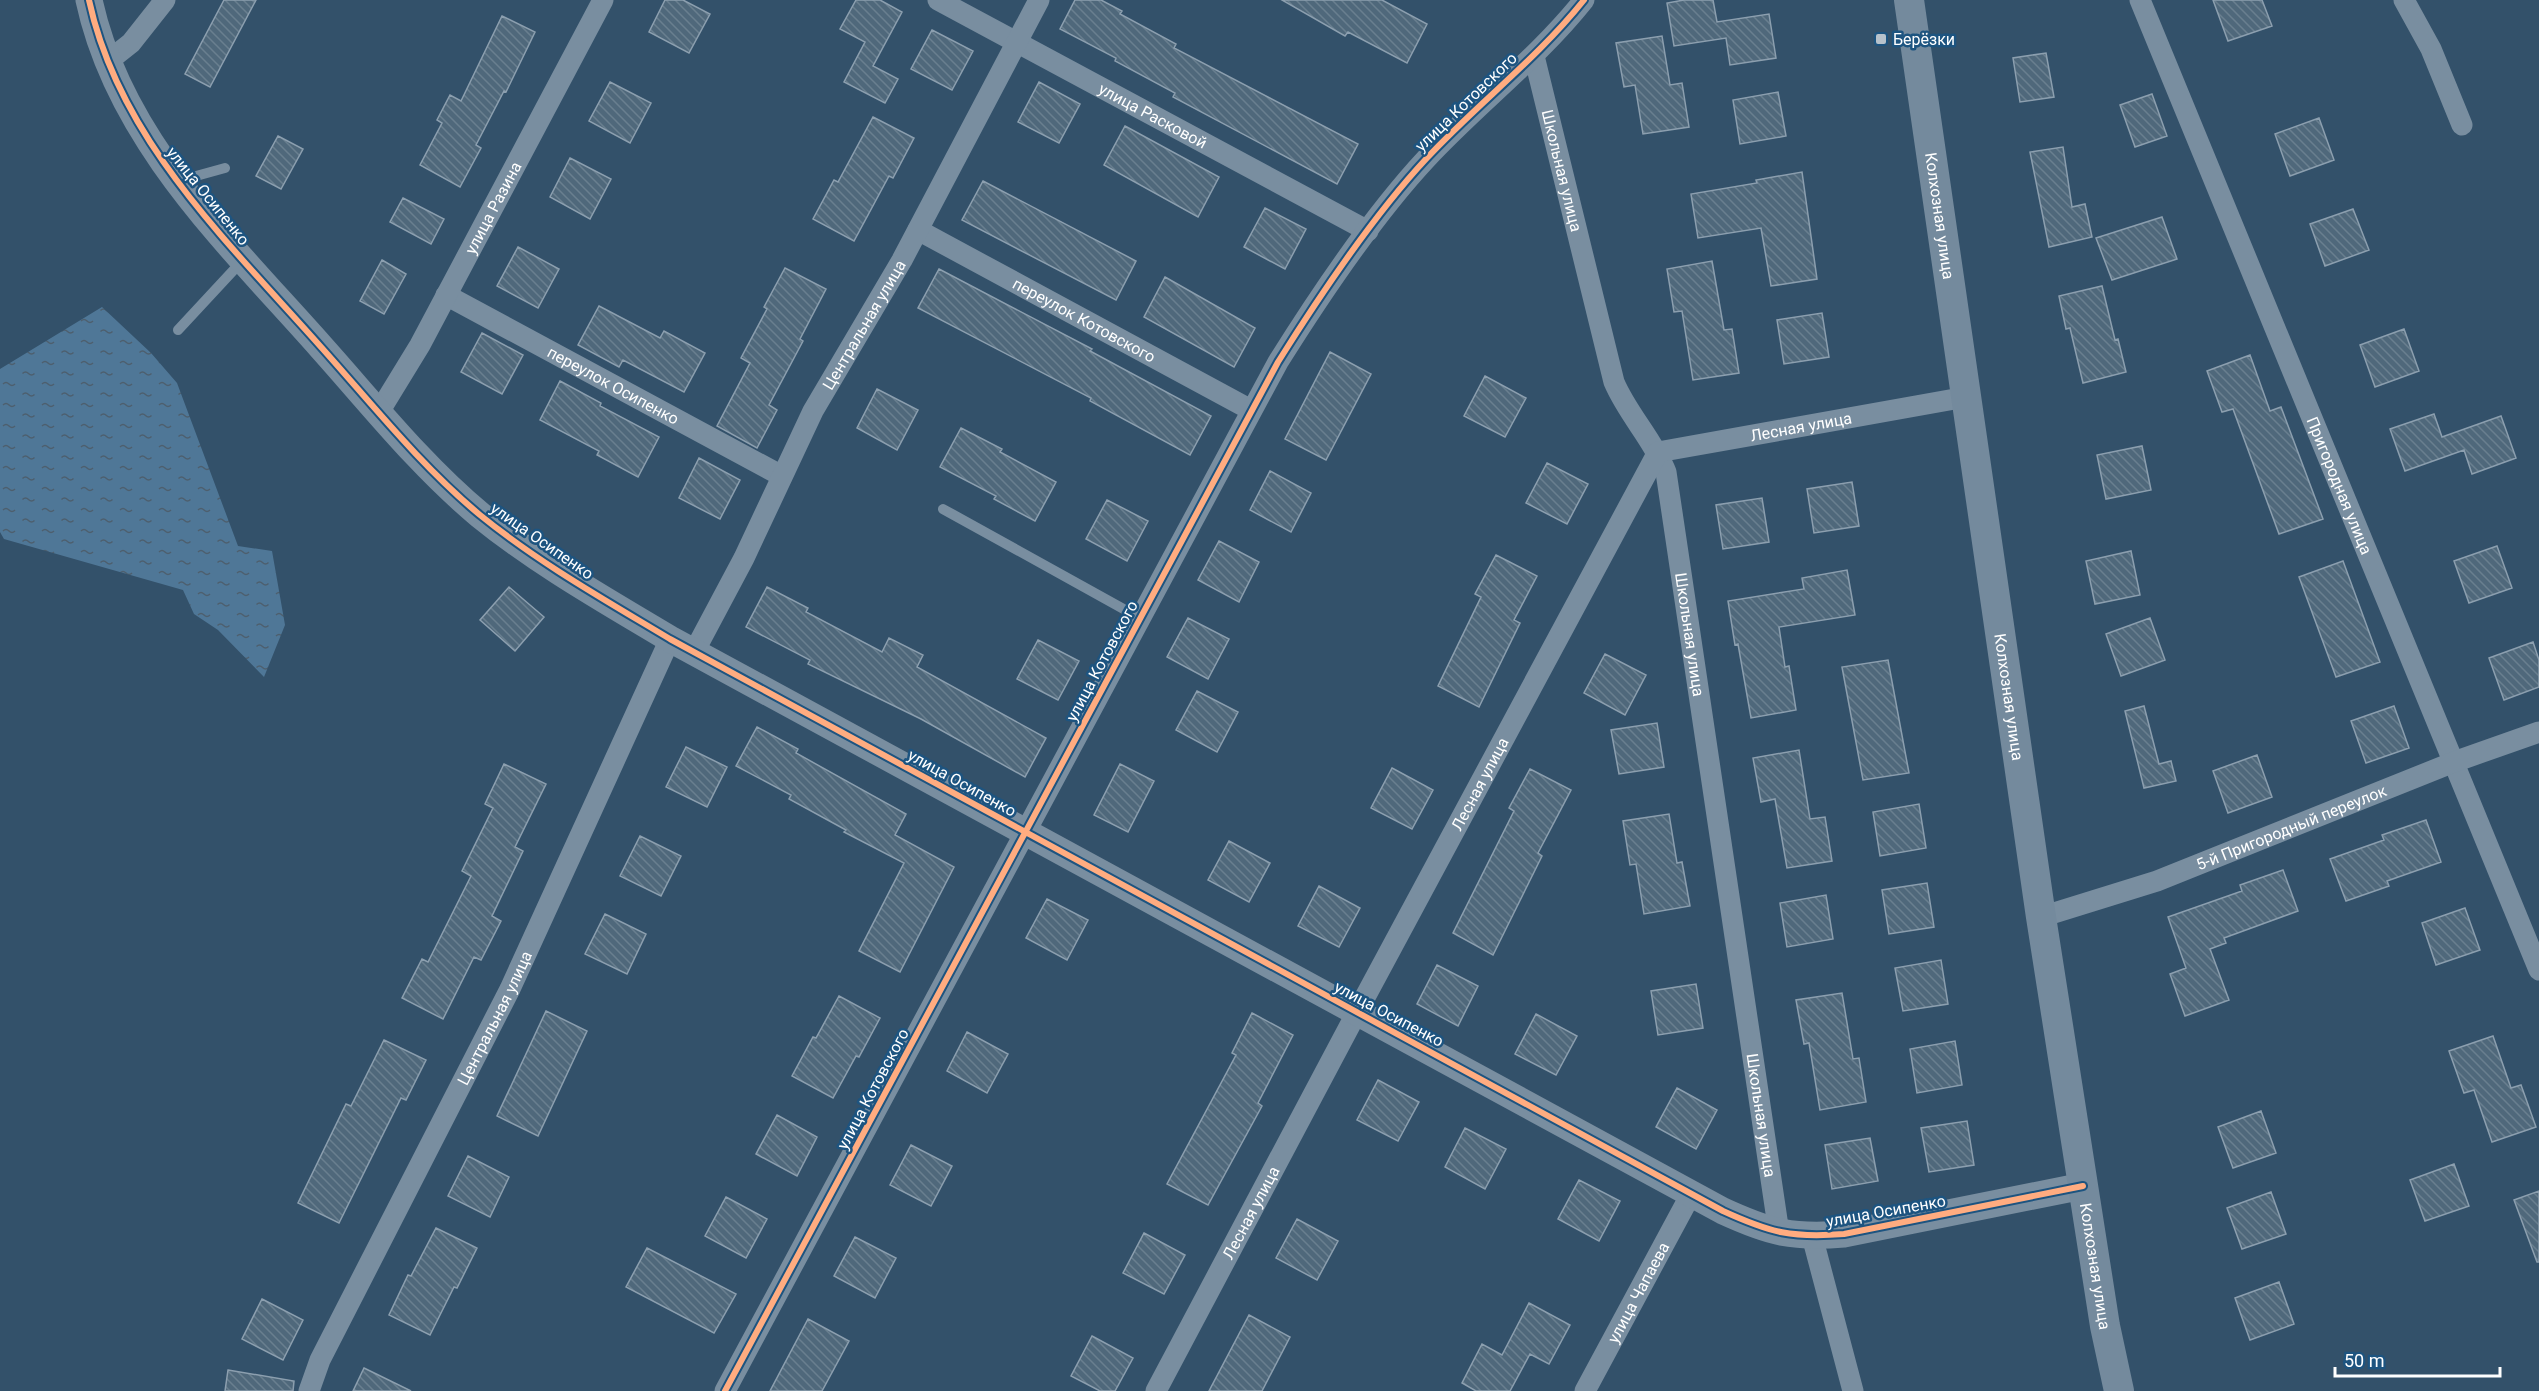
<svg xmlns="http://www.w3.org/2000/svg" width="2539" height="1391" font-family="Roboto,sans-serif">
<defs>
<pattern id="water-ripples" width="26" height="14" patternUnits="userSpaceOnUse" patternTransform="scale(1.5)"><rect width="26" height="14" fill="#4f7797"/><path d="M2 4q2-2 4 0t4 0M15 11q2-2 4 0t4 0" fill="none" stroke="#4d5f6e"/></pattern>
<pattern id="building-back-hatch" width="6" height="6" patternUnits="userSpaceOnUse" patternTransform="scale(1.5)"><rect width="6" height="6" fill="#4f687b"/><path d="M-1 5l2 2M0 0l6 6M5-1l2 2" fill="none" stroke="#697f8f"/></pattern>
</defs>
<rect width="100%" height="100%" fill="#33516a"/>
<path fill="url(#water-ripples)" d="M 102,307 L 151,353 L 177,383 L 238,546 L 272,551 L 285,625 L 264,677 L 218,630 L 194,614 L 183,590 L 4,539 L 0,532 L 0,369 Z"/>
<path fill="url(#building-back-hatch)" stroke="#8c9faf" stroke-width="1.5" d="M 224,0 L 256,0 L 210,87 L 185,74 Z
M 665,0 L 683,0 L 710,14 L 689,53 L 649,32 Z
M 856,0 L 880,0 L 902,12 L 873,66 L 898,79 L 885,103 L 844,82 L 865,42 L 840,29 Z
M 1075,0 L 1101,0 L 1122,11 L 1120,14 L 1176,44 L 1174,48 L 1358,144 L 1337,184 L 1173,97 L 1175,93 L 1115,61 L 1116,58 L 1060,29 Z
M 1282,0 L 1382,0 L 1427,24 L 1407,63 L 1348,32 L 1345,36 Z
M 1684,0 L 1713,0 L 1717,22 L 1769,14 L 1776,58 L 1730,65 L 1726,38 L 1674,46 L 1667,3 Z
M 2213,0 L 2262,0 L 2272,26 L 2228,41 Z
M 502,16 L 535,32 L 506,92 L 504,91 L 476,145 L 481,148 L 460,187 L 420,165 L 442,123 L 437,120 L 450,95 L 461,101 Z
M 932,30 L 973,51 L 952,90 L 911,69 Z
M 1662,36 L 1670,85 L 1682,83 L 1689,127 L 1643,134 L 1635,85 L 1624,87 L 1616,43 Z
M 2046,53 L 2054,97 L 2020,102 L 2013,58 Z
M 610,82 L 651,103 L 630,143 L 589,121 Z
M 1039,82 L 1080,104 L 1059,143 L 1018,122 Z
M 1778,92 L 1786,136 L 1740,144 L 1733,100 Z
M 2152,94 L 2167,136 L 2135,147 L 2120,105 Z
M 873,117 L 914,138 L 893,178 L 889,176 L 854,241 L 813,219 L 834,180 L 838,182 Z
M 2319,118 L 2334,160 L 2290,176 L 2275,134 Z
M 1125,126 L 1219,177 L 1198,217 L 1104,165 Z
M 278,136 L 303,149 L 281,189 L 256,176 Z
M 2063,147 L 2072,207 L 2085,204 L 2092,237 L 2049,247 L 2030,152 Z
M 570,158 L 611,179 L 590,219 L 550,197 Z
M 1802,172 L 1817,279 L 1771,286 L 1761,228 L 1698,238 L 1691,194 L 1757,183 L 1756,180 Z
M 983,181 L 1136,261 L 1116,300 L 962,220 Z
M 403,198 L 444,219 L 431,244 L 390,222 Z
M 1265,208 L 1306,229 L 1285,269 L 1244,247 Z
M 2353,209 L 2369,250 L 2325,266 L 2310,224 Z
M 2162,217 L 2177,259 L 2112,280 L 2096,238 Z
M 518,247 L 559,269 L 538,308 L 497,286 Z
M 382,260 L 406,274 L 384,314 L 360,301 Z
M 1712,261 L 1724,330 L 1732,329 L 1739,373 L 1693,380 L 1682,311 L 1674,312 L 1667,269 Z
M 785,268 L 826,289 L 800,339 L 803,341 L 769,405 L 777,410 L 757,448 L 717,426 L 750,363 L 741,358 L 767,309 L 764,307 Z
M 939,269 L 1092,349 L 1090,351 L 1211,416 L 1190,455 L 1090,401 L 1091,398 L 918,308 Z
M 1165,277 L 1255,328 L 1234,367 L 1144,317 Z
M 2102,286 L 2115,340 L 2118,339 L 2126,372 L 2083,383 L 2070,328 L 2066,329 L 2059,296 Z
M 599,306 L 660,338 L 664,331 L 705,353 L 684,392 L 623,360 L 619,367 L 578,345 Z
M 1822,313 L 1829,357 L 1784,364 L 1777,320 Z
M 2404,329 L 2419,371 L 2375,387 L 2360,345 Z
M 482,333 L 523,355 L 502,394 L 461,372 Z
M 1330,352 L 1371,374 L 1326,460 L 1285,439 Z
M 2250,355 L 2270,411 L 2281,407 L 2323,519 L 2279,534 L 2233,409 L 2222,412 L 2207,371 Z
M 1485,376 L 1526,398 L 1505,437 L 1464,416 Z
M 560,381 L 601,403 L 600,406 L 659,437 L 638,477 L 597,455 L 599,451 L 540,420 Z
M 877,389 L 918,410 L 897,450 L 857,428 Z
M 2434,414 L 2442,437 L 2501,416 L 2516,458 L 2472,474 L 2464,450 L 2405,471 L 2390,429 Z
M 961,428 L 1002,449 L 1000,452 L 1056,482 L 1035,521 L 994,499 L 996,496 L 940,467 Z
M 2142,446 L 2151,490 L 2106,499 L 2097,455 Z
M 699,458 L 740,480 L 720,519 L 679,498 Z
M 1547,463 L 1588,484 L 1567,524 L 1526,503 Z
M 1270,471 L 1311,493 L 1291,532 L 1250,510 Z
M 1852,482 L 1859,526 L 1814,533 L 1807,489 Z
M 1762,498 L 1769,542 L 1723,549 L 1716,505 Z
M 1107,500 L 1148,521 L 1127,561 L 1086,539 Z
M 1219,541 L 1259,562 L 1239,602 L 1198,580 Z
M 2497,546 L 2512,588 L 2469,603 L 2454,561 Z
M 2131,551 L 2140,595 L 2095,604 L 2086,561 Z
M 1496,555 L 1537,576 L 1514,620 L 1520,623 L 1479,707 L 1438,686 L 1481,597 L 1475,594 Z
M 2343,561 L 2380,662 L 2336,677 L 2299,577 Z
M 1847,570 L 1855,615 L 1779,627 L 1785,667 L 1789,666 L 1796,710 L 1751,718 L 1738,644 L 1735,645 L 1728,601 L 1804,589 L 1802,578 Z
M 509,587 L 544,617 L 515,651 L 480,620 Z
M 767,587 L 808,608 L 806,612 L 882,652 L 889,638 L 923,655 L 917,667 L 1046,738 L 1025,777 L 921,719 L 808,664 L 810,660 L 746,627 Z
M 1188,618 L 1229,639 L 1208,679 L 1167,657 Z
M 2150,618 L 2165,660 L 2121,676 L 2106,634 Z
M 1038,640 L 1079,661 L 1058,700 L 1017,679 Z
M 2533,642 L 2539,660 L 2539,687 L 2504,700 L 2489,658 Z
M 1605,654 L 1646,675 L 1625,715 L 1584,693 Z
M 1888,660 L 1909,773 L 1863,780 L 1842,667 Z
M 1197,691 L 1238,712 L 1217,752 L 1176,730 Z
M 2144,706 L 2159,764 L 2171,761 L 2176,781 L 2144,788 L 2125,711 Z
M 2394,706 L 2409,748 L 2366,763 L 2351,721 Z
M 1657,723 L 1664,767 L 1619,774 L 1611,730 Z
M 757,727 L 798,749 L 796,753 L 906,814 L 895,835 L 954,867 L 900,972 L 859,951 L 904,863 L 844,832 L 846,830 L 789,799 L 791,795 L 736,766 Z
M 686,747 L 727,767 L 707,807 L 666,787 Z
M 1799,750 L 1810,819 L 1825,817 L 1832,861 L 1787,868 L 1775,799 L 1761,802 L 1753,758 Z
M 2257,755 L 2272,797 L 2228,813 L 2213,771 Z
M 504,764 L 546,784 L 515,847 L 523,851 L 492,916 L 501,921 L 481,960 L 474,957 L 443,1019 L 402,998 L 422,959 L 428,962 L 471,876 L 462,871 L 493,808 L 485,804 Z
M 1120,764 L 1154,781 L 1128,832 L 1094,815 Z
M 1392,768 L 1433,790 L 1412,829 L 1371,808 Z
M 1530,769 L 1571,790 L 1538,853 L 1542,856 L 1493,955 L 1453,933 L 1514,811 L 1509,808 Z
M 1919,804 L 1926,848 L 1880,856 L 1873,812 Z
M 1669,814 L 1677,863 L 1682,862 L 1690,906 L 1644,914 L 1636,864 L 1630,865 L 1623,821 Z
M 2426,820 L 2441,862 L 2387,881 L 2389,886 L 2346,901 L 2330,859 L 2384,840 L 2382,835 Z
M 640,836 L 681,856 L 661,896 L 620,876 Z
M 1229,841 L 1270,863 L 1249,902 L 1208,880 Z
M 2283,870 L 2298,911 L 2224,938 L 2226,943 L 2210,949 L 2229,1000 L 2185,1016 L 2170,974 L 2186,968 L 2168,917 L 2242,891 L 2240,885 Z
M 1927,883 L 1934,927 L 1889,934 L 1882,890 Z
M 1319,886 L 1360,908 L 1339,947 L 1298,926 Z
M 1826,895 L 1833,939 L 1787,947 L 1780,903 Z
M 1047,899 L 1088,920 L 1067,960 L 1026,938 Z
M 2465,908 L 2480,950 L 2436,965 L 2422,923 Z
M 605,914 L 646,934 L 627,974 L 585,954 Z
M 1941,960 L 1948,1004 L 1903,1011 L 1895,968 Z
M 1437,965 L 1478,986 L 1458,1026 L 1417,1004 Z
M 1696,984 L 1703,1028 L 1658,1035 L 1651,991 Z
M 1842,993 L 1853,1059 L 1859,1058 L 1866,1102 L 1820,1110 L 1809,1043 L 1804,1044 L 1796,1000 Z
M 839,996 L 880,1018 L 859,1057 L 856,1056 L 833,1098 L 792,1076 L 813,1037 L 816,1038 Z
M 546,1011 L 587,1031 L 538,1136 L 497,1116 Z
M 1252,1013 L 1293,1035 L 1258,1103 L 1262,1106 L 1208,1205 L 1167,1184 L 1236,1055 L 1232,1053 Z
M 1536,1014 L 1577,1036 L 1556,1075 L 1515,1054 Z
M 967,1032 L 1008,1054 L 987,1093 L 947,1071 Z
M 2493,1036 L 2511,1088 L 2521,1085 L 2536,1127 L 2492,1142 L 2474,1090 L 2464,1093 L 2449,1051 Z
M 384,1040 L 426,1060 L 406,1100 L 401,1098 L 339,1223 L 298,1203 L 346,1104 L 351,1106 Z
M 1955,1041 L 1962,1085 L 1917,1093 L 1910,1049 Z
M 1378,1080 L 1419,1102 L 1398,1141 L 1357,1120 Z
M 1677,1088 L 1717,1110 L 1696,1149 L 1656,1127 Z
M 2261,1111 L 2276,1153 L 2233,1168 L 2218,1127 Z
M 777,1115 L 817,1137 L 797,1176 L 756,1154 Z
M 1967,1121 L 1974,1165 L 1929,1172 L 1921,1128 Z
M 1465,1128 L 1506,1149 L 1485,1189 L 1445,1167 Z
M 1870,1138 L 1878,1181 L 1832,1189 L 1825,1145 Z
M 911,1145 L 952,1166 L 931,1206 L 890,1185 Z
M 468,1156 L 509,1177 L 490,1217 L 448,1196 Z
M 2454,1164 L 2469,1206 L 2425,1221 L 2410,1180 Z
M 1579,1180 L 1620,1201 L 1599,1241 L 1558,1219 Z
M 2539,1191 L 2539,1262 L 2537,1262 L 2514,1200 Z
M 2271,1192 L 2286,1234 L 2242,1249 L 2227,1208 Z
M 726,1197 L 767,1219 L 746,1258 L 705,1236 Z
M 1297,1219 L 1338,1241 L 1317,1280 L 1276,1258 Z
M 436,1228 L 477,1248 L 457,1288 L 454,1287 L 430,1335 L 389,1315 L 408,1275 L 411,1276 Z
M 1144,1233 L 1185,1255 L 1164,1294 L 1123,1273 Z
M 855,1237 L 896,1258 L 875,1298 L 834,1276 Z
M 647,1248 L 736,1294 L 714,1333 L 626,1287 Z
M 2279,1282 L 2294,1324 L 2250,1340 L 2235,1298 Z
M 262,1299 L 303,1320 L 283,1360 L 242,1339 Z
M 1529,1303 L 1570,1325 L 1549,1364 L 1530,1354 L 1510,1391 L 1476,1391 L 1462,1383 L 1482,1344 L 1502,1355 Z
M 1249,1315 L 1290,1337 L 1262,1391 L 1209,1391 Z
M 808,1319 L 849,1341 L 822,1391 L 770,1391 Z
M 1092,1336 L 1133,1358 L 1115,1391 L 1100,1391 L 1071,1376 Z
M 364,1368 L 411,1391 L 353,1391 Z
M 228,1370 L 294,1381 L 293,1391 L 225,1391 Z"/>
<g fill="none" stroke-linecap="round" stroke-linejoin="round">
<path stroke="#798ea0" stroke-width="10" d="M 178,181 L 225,168
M 178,330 L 243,260
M 943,509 L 1140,618"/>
<g stroke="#798ea0" stroke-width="21">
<path id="s1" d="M 938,0 L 1368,231"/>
<path id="s2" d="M 2140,0 L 2539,970"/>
<path d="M 2404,0 L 2431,49 L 2462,125"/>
<path id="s3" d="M 1534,56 L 1614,382 C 1628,415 1653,439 1666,472 L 1779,1233"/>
<path d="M 107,62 L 131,43 L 165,0"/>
<path id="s4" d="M 918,230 L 1251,410"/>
<path id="s5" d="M 446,295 L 782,476"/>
<path id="s6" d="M 379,412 L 420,345 L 603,0"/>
<path id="s7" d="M 694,652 L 744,558 L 813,411 L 902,260 L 1039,0"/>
<path id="s8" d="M 2041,917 L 2157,881 L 2454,762 L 2539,732"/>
<path d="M 1812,1236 L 1853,1391"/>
<path id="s9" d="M 309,1391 L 320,1360 L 510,989 L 670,639"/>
<path d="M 725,1391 L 1278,362 C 1320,295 1372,217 1426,159 C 1477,104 1537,59 1584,0"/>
<path id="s10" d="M 1156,1391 L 1357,1012 L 1658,452 L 1966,397"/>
<path id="s11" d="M 1585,1391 L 1691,1194"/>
</g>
<path stroke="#798ea0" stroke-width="27" d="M 89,0 C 119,140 229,243 321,347 C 372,404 421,466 480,515 C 539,563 605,600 670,639 L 1723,1211 C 1771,1233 1792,1238 1844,1234 L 2083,1186"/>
<path stroke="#748a9d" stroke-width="30" id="s12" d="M 1909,0 L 2041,917 L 2105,1326 L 2119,1391"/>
<g stroke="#1d5480" stroke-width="10">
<path id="cycleway" d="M 89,0 C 119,140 229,243 321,347 C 372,404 421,466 480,515 C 539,563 605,600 670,639 L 1723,1211 C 1771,1233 1792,1238 1844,1234 L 2083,1186
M 725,1391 L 1278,362 C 1320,295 1372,217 1426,159 C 1477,104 1537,59 1584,0"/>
</g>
<use href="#cycleway" stroke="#ffac80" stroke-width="6"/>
</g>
<rect fill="#b8c2cb" stroke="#1d5480" stroke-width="2" x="1875" y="33" width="12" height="12" rx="3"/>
<g text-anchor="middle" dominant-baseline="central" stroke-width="5" stroke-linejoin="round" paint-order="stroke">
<g font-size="16" fill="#fff" stroke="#1d5480" text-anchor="start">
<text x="1893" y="39">Берёзки</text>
</g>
<g font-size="16" fill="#fff" stroke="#1d5480">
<text transform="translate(1466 102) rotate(-44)">улица Котовского</text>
<text stroke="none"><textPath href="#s1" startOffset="244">улица Расковой</textPath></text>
<text stroke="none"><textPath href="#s3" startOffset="118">Школьная улица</textPath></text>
<text transform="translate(208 196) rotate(51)">улица Осипенко</text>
<text stroke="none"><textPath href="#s6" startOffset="234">улица Разина</textPath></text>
<text stroke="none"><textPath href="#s12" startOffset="218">Колхозная улица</textPath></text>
<text stroke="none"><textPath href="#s4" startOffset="189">переулок Котовского</textPath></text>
<text stroke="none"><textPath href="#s7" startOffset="369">Центральная улица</textPath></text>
<text stroke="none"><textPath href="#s5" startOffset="190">переулок Осипенко</textPath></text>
<text stroke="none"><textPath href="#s10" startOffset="1210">Лесная улица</textPath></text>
<text stroke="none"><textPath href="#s2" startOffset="525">Пригородная улица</textPath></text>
<text transform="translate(542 541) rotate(35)">улица Осипенко</text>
<text stroke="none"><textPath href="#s3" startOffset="604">Школьная улица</textPath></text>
<text transform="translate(1102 661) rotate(-62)">улица Котовского</text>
<text stroke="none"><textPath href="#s12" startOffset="704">Колхозная улица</textPath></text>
<text transform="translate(962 783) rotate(29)">улица Осипенко</text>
<text stroke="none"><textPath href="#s10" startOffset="688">Лесная улица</textPath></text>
<text stroke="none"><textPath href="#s8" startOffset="266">5-й Пригородный переулок</textPath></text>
<text transform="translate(1389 1014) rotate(28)">улица Осипенко</text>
<text stroke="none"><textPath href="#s9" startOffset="417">Центральная улица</textPath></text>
<text transform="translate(873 1089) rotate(-62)">улица Котовского</text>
<text stroke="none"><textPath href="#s3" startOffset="1090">Школьная улица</textPath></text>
<text transform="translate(1886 1211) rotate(-10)">улица Осипенко</text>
<text stroke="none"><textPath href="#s10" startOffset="202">Лесная улица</textPath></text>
<text stroke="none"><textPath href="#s12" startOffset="1280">Колхозная улица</textPath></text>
<text stroke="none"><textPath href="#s11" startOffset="112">улица Чапаева</textPath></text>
</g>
</g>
<path d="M2335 1367v9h165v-9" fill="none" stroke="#ffffff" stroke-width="3"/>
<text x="2344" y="1367" font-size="18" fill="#ffffff" stroke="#1d5480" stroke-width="4.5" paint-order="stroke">50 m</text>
</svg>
